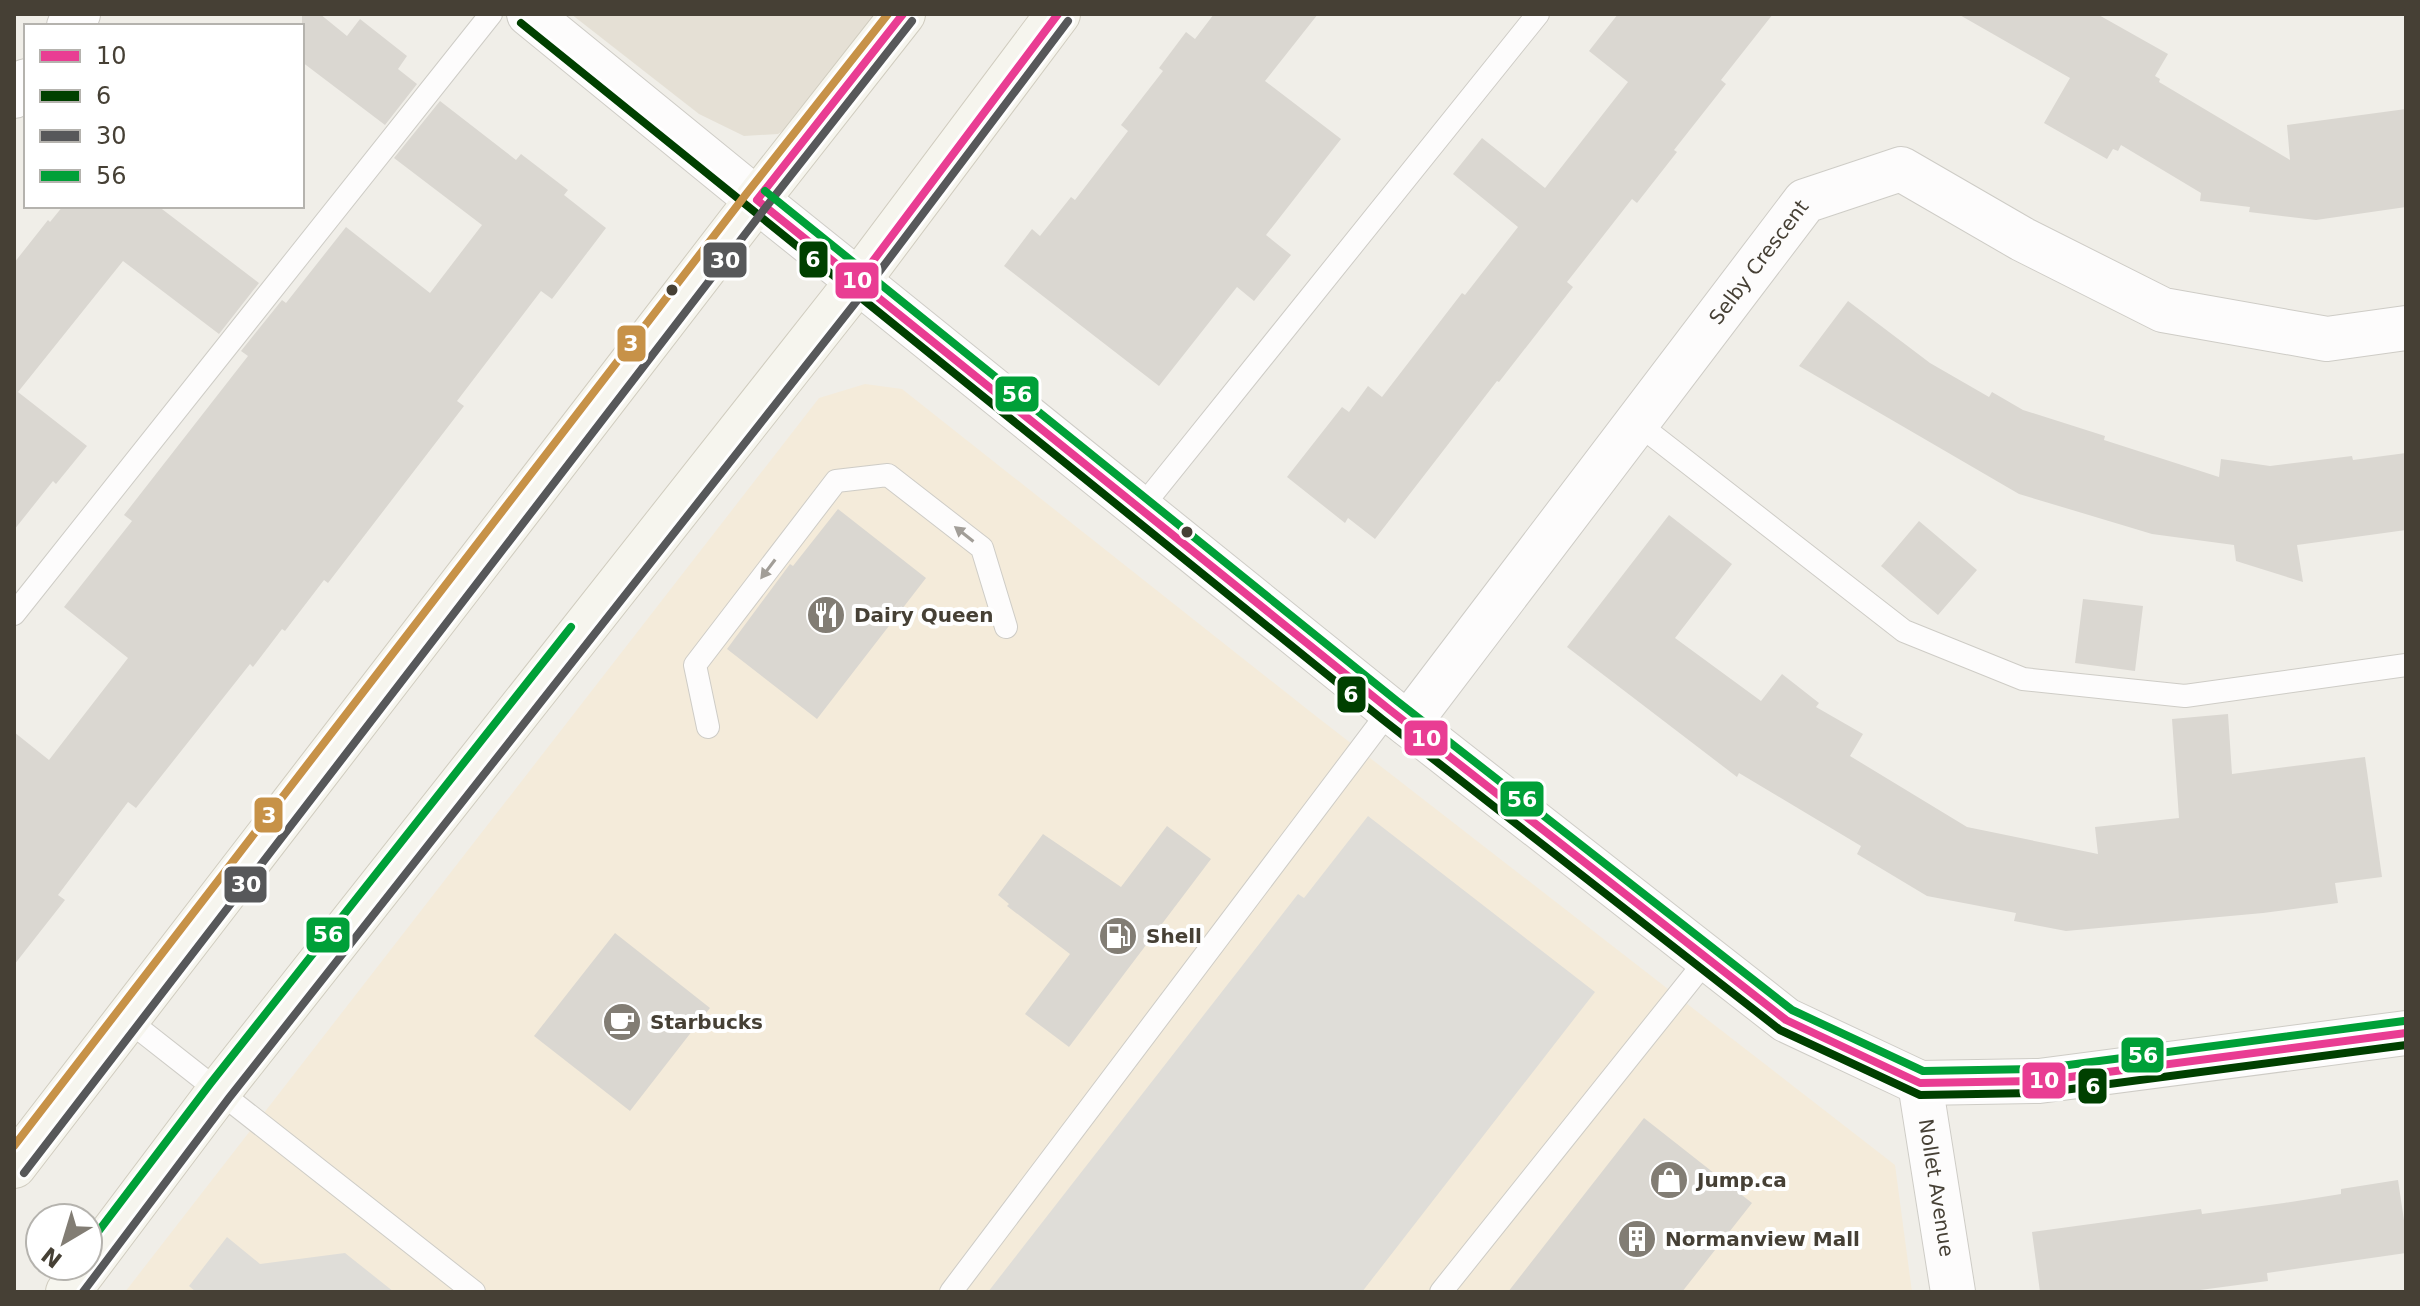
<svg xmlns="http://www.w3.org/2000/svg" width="2420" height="1306" font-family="'DejaVu Sans',sans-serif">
<rect width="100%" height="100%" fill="#f0eee8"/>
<path fill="#e5e0d5" d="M 571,14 L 884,14 L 807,114 L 778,134 L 744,136 L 699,114 Z"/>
<path fill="#f4ebda" d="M 865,384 L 902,389 L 1312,713 L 1895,1165 L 1912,1292 L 125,1292 L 819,398 Z"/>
<path fill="#dfddd8" d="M 1368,816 L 1595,992 L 1362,1292 L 988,1292 L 1298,894 L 1304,898 Z
M 227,1237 L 260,1264 L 345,1253 L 394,1292 L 196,1292 L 189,1286 Z"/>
<path fill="#dad7d1" d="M 302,14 L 320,14 L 347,36 L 360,19 L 407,56 L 398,69 L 417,84 L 385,125 L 302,62 Z
M 1214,14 L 1318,14 L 1265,81 L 1341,139 L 1266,235 L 1291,255 L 1254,301 L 1237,287 L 1159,386 L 1004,266 L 1032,229 L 1040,236 L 1071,197 L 1075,200 L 1128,131 L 1121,125 L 1163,71 L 1159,68 L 1186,32 L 1195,39 Z
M 1618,14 L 1773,14 L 1721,80 L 1726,84 L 1674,150 L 1677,152 L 1637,203 L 1632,199 L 1567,282 L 1573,287 L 1499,382 L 1497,381 L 1375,539 L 1348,518 L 1345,523 L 1287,477 L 1342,407 L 1349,412 L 1368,386 L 1382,397 L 1462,293 L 1465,295 L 1518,227 L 1453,174 L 1482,138 L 1545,188 L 1628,82 L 1589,51 Z
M 1958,14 L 2097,14 L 2168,54 L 2155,76 L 2160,79 L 2159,82 L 2290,160 L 2287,125 L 2406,109 L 2406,207 L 2316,220 L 2249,212 L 2250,207 L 2200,201 L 2201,193 L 2121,145 L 2118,151 L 2113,149 L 2107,159 L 2044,123 L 2070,78 Z
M 440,101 L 516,160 L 521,154 L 568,190 L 564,195 L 606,228 L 552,299 L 541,291 L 457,401 L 464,406 L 328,583 L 324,580 L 285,631 L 282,629 L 253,667 L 250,664 L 136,808 L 128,802 L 58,895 L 65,900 L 14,965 L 14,732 L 49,760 L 128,658 L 64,607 L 132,521 L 124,515 L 248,356 L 241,351 L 282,300 L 286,303 L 346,227 L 430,293 L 482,225 L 394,158 Z
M 63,206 L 158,206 L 259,283 L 219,334 L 123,261 L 18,392 L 87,446 L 56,484 L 53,481 L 14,530 L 14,263 L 48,220 L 50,222 Z
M 1848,301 L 1930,363 L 1989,397 L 1992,392 L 2023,410 L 2105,436 L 2104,440 L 2219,477 L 2221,459 L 2270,466 L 2352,456 L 2353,460 L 2406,453 L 2406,530 L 2297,545 L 2303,582 L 2236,561 L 2234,545 L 2152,534 L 2019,494 L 1799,366 Z
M 838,509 L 926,578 L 817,719 L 727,649 L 790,564 L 793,566 Z
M 1669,515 L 1732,564 L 1675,638 L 1761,701 L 1782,674 L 1819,703 L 1816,707 L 1863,734 L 1850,756 L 1967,827 L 2098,854 L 2095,827 L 2179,818 L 2172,719 L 2228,714 L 2232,774 L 2365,757 L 2382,877 L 2335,883 L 2338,903 L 2263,913 L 2066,931 L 2014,921 L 2016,913 L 1927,896 L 1857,854 L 1861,846 L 1739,773 L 1737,777 L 1567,647 Z
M 1919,521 L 1977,570 L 1938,615 L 1881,566 Z
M 2083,599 L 2143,606 L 2135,671 L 2075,663 Z
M 1167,826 L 1211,859 L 1069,1047 L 1025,1014 L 1070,954 L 1007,906 L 1009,904 L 998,895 L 1043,834 L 1121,887 Z
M 615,933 L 710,1008 L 630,1111 L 534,1036 Z
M 1644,1118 L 1752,1203 L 1682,1292 L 1508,1292 Z
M 2398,1180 L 2406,1234 L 2406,1253 L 2267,1273 L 2268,1281 L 2185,1292 L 2040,1292 L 2032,1232 L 2201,1209 L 2202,1214 L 2284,1203 L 2341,1194 L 2341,1189 Z"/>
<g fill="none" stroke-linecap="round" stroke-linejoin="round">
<g stroke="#ceccc6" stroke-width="24">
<path id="service" d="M 1637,423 L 1904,631 L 2023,679 L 2185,696 L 2406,665
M 1141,508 L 1538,14
M 14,614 L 491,14
M 708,727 L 695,665 L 836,481 L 888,475 L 982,548 L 1006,627
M 128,1020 L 474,1292
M 951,1292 L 1390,710
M 1441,1292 L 1708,958"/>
</g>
<g stroke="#ceccc6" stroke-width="46">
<g id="minor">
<path d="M 69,26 L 78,14"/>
<path d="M 14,96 L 26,81"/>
<path d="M 757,200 L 858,281"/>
<path id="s1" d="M 1408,724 L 1805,201 L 1901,169 L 2022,239 L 2163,310 L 2327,339 L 2406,328"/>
<path id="s2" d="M 1920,1083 L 1953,1292"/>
</g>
</g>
<g stroke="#ceccc6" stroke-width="46">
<path id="tertiary" d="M 529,14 L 757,200
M 858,281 L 1390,710 L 1786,1020 L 1920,1083 L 2039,1081 L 2406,1033"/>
</g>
<g stroke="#d0ccbf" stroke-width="46">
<path id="secondary" d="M 14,1166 L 757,200 L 903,14
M 68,1292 L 219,1091 L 858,281 L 1058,14"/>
</g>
<use href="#service" stroke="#fdfcfc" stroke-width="22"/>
<use href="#minor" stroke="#fdfcfc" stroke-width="44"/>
<use href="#tertiary" stroke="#fdfcfc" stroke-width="44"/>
<use href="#secondary" stroke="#f6f5ee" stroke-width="44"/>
<g stroke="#fff" stroke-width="14">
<path id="bus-1" d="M 903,14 L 757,200 L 1390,710 L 1786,1020 L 1920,1083 L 2039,1081 L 2406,1033
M 858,281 L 1058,14"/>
</g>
<g stroke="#fff" stroke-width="14">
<path id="bus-2" d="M 521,23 L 1382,719 L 1780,1030 L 1920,1095 L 2041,1093 L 2406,1045"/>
</g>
<g stroke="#fff" stroke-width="14">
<path id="bus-3" d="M 24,1173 L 766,207 L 912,21
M 83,1292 L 229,1098 L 867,288 L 1068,21"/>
</g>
<g stroke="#fff" stroke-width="14">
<path id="bus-4" d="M 765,191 L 1397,701 L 1792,1010 L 1923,1071 L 2038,1069 L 2404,1021
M 88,1245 L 210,1084 L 571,627"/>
</g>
<g stroke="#fff" stroke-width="14">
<path id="bus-5" d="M 14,1146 L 747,193 L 888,14"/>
</g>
<use href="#bus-1" stroke="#e93d93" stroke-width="8"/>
<use href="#bus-2" stroke="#004000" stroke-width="8"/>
<use href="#bus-3" stroke="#57585a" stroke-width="8"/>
<use href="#bus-4" stroke="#00a038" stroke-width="8"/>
<use href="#bus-5" stroke="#c79248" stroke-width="8"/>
</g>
<defs><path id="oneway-solid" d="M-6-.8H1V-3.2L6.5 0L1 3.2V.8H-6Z" transform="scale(2)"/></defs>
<g fill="#a29e98">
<use href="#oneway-solid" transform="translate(964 534) rotate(-142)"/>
<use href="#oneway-solid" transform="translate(768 569) rotate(127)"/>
</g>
<defs>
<g id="restaurant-disc" transform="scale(2)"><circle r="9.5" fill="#827d74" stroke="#fff"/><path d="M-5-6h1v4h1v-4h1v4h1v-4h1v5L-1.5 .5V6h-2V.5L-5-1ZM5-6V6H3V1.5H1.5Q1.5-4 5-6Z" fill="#fff"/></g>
<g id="fuel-disc" transform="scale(2)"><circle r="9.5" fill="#827d74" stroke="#fff"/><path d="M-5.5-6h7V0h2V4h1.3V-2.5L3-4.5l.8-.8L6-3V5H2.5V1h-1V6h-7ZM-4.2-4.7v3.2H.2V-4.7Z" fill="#fff"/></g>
<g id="cafe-disc" transform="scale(2)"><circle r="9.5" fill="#827d74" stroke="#fff"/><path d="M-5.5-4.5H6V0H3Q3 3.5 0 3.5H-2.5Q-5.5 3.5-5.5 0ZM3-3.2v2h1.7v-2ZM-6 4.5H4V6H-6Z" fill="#fff"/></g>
<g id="shop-disc" transform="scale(2)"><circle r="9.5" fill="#827d74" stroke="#fff"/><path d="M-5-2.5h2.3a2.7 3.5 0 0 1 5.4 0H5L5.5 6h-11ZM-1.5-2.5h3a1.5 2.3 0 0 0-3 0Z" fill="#fff"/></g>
<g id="building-disc" transform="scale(2)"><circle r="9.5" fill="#827d74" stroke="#fff"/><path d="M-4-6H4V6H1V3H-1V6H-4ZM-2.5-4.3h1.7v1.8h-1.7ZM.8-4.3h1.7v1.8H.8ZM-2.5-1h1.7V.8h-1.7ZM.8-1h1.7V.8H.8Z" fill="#fff"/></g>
</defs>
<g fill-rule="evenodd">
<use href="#restaurant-disc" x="826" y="615"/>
<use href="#fuel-disc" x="1118" y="936"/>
<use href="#cafe-disc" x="622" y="1022"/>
<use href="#shop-disc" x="1669" y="1180"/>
<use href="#building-disc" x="1637" y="1239"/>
</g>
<g fill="#464035" stroke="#fff" stroke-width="3">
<circle cx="672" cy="290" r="7"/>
<circle cx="1187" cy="532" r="7"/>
</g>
<g text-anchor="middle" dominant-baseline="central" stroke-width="8" stroke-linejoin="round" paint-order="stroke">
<g font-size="20" fill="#464035" stroke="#fff">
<text stroke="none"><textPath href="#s1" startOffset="580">Selby Crescent</textPath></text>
<text stroke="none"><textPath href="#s2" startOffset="106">Nollet Avenue</textPath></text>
</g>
<g font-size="20" font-weight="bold" fill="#464035" stroke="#fff" text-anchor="start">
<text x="854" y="615">Dairy Queen</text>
<text x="1146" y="936">Shell</text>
<text x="650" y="1022">Starbucks</text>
<text x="1697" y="1180">Jump.ca</text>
<text x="1665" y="1239">Normanview Mall</text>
</g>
</g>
<g stroke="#fff" stroke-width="3">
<rect x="798" y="240" width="31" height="39" rx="8" fill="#004000"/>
<rect x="702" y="241" width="46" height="38" rx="8" fill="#57585a"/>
<rect x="834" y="261" width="46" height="39" rx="8" fill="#e93d93"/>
<rect x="616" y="324" width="31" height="39" rx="8" fill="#c79248"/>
<rect x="994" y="375" width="46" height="38" rx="8" fill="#00a038"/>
<rect x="1336" y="675" width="31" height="39" rx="8" fill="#004000"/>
<rect x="1403" y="719" width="46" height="38" rx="8" fill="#e93d93"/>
<rect x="1499" y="780" width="46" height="38" rx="8" fill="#00a038"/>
<rect x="253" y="796" width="31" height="38" rx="8" fill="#c79248"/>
<rect x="223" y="865" width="45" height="39" rx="8" fill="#57585a"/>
<rect x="305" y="916" width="46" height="38" rx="8" fill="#00a038"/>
<rect x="2120" y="1036" width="45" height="38" rx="8" fill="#00a038"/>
<rect x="2021" y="1061" width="46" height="39" rx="8" fill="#e93d93"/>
<rect x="2077" y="1067" width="31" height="38" rx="8" fill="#004000"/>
</g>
<g font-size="22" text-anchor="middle" font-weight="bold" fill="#fff">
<text x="813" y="267">6</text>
<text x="725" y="268">30</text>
<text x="857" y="288">10</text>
<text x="631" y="351">3</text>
<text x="1017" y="402">56</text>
<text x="1351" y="702">6</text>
<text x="1426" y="746">10</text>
<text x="1522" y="807">56</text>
<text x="269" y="823">3</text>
<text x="246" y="892">30</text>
<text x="328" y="942">56</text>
<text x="2143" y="1063">56</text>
<text x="2044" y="1088">10</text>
<text x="2093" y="1094">6</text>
</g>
<rect width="2420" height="1306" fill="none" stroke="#464035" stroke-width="32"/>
<rect x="24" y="24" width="280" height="184" fill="#ffffff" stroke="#b5b3ae" stroke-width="2"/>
<rect x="40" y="50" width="40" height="12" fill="#e93d93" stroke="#b5b3ae" stroke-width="2"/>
<text x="96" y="64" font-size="24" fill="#464035">10</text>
<rect x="40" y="90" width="40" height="12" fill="#004000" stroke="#b5b3ae" stroke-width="2"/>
<text x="96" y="104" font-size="24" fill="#464035">6</text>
<rect x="40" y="130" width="40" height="12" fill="#57585a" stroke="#b5b3ae" stroke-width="2"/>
<text x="96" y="144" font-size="24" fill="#464035">30</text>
<rect x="40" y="170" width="40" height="12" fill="#00a038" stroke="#b5b3ae" stroke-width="2"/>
<text x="96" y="184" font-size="24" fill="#464035">56</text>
<g transform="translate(64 1242) rotate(218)"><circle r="38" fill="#ffffff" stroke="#b5b3ae" stroke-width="2"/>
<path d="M0-6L14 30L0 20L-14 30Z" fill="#827d74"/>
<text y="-12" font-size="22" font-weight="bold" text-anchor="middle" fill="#464035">N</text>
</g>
</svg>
